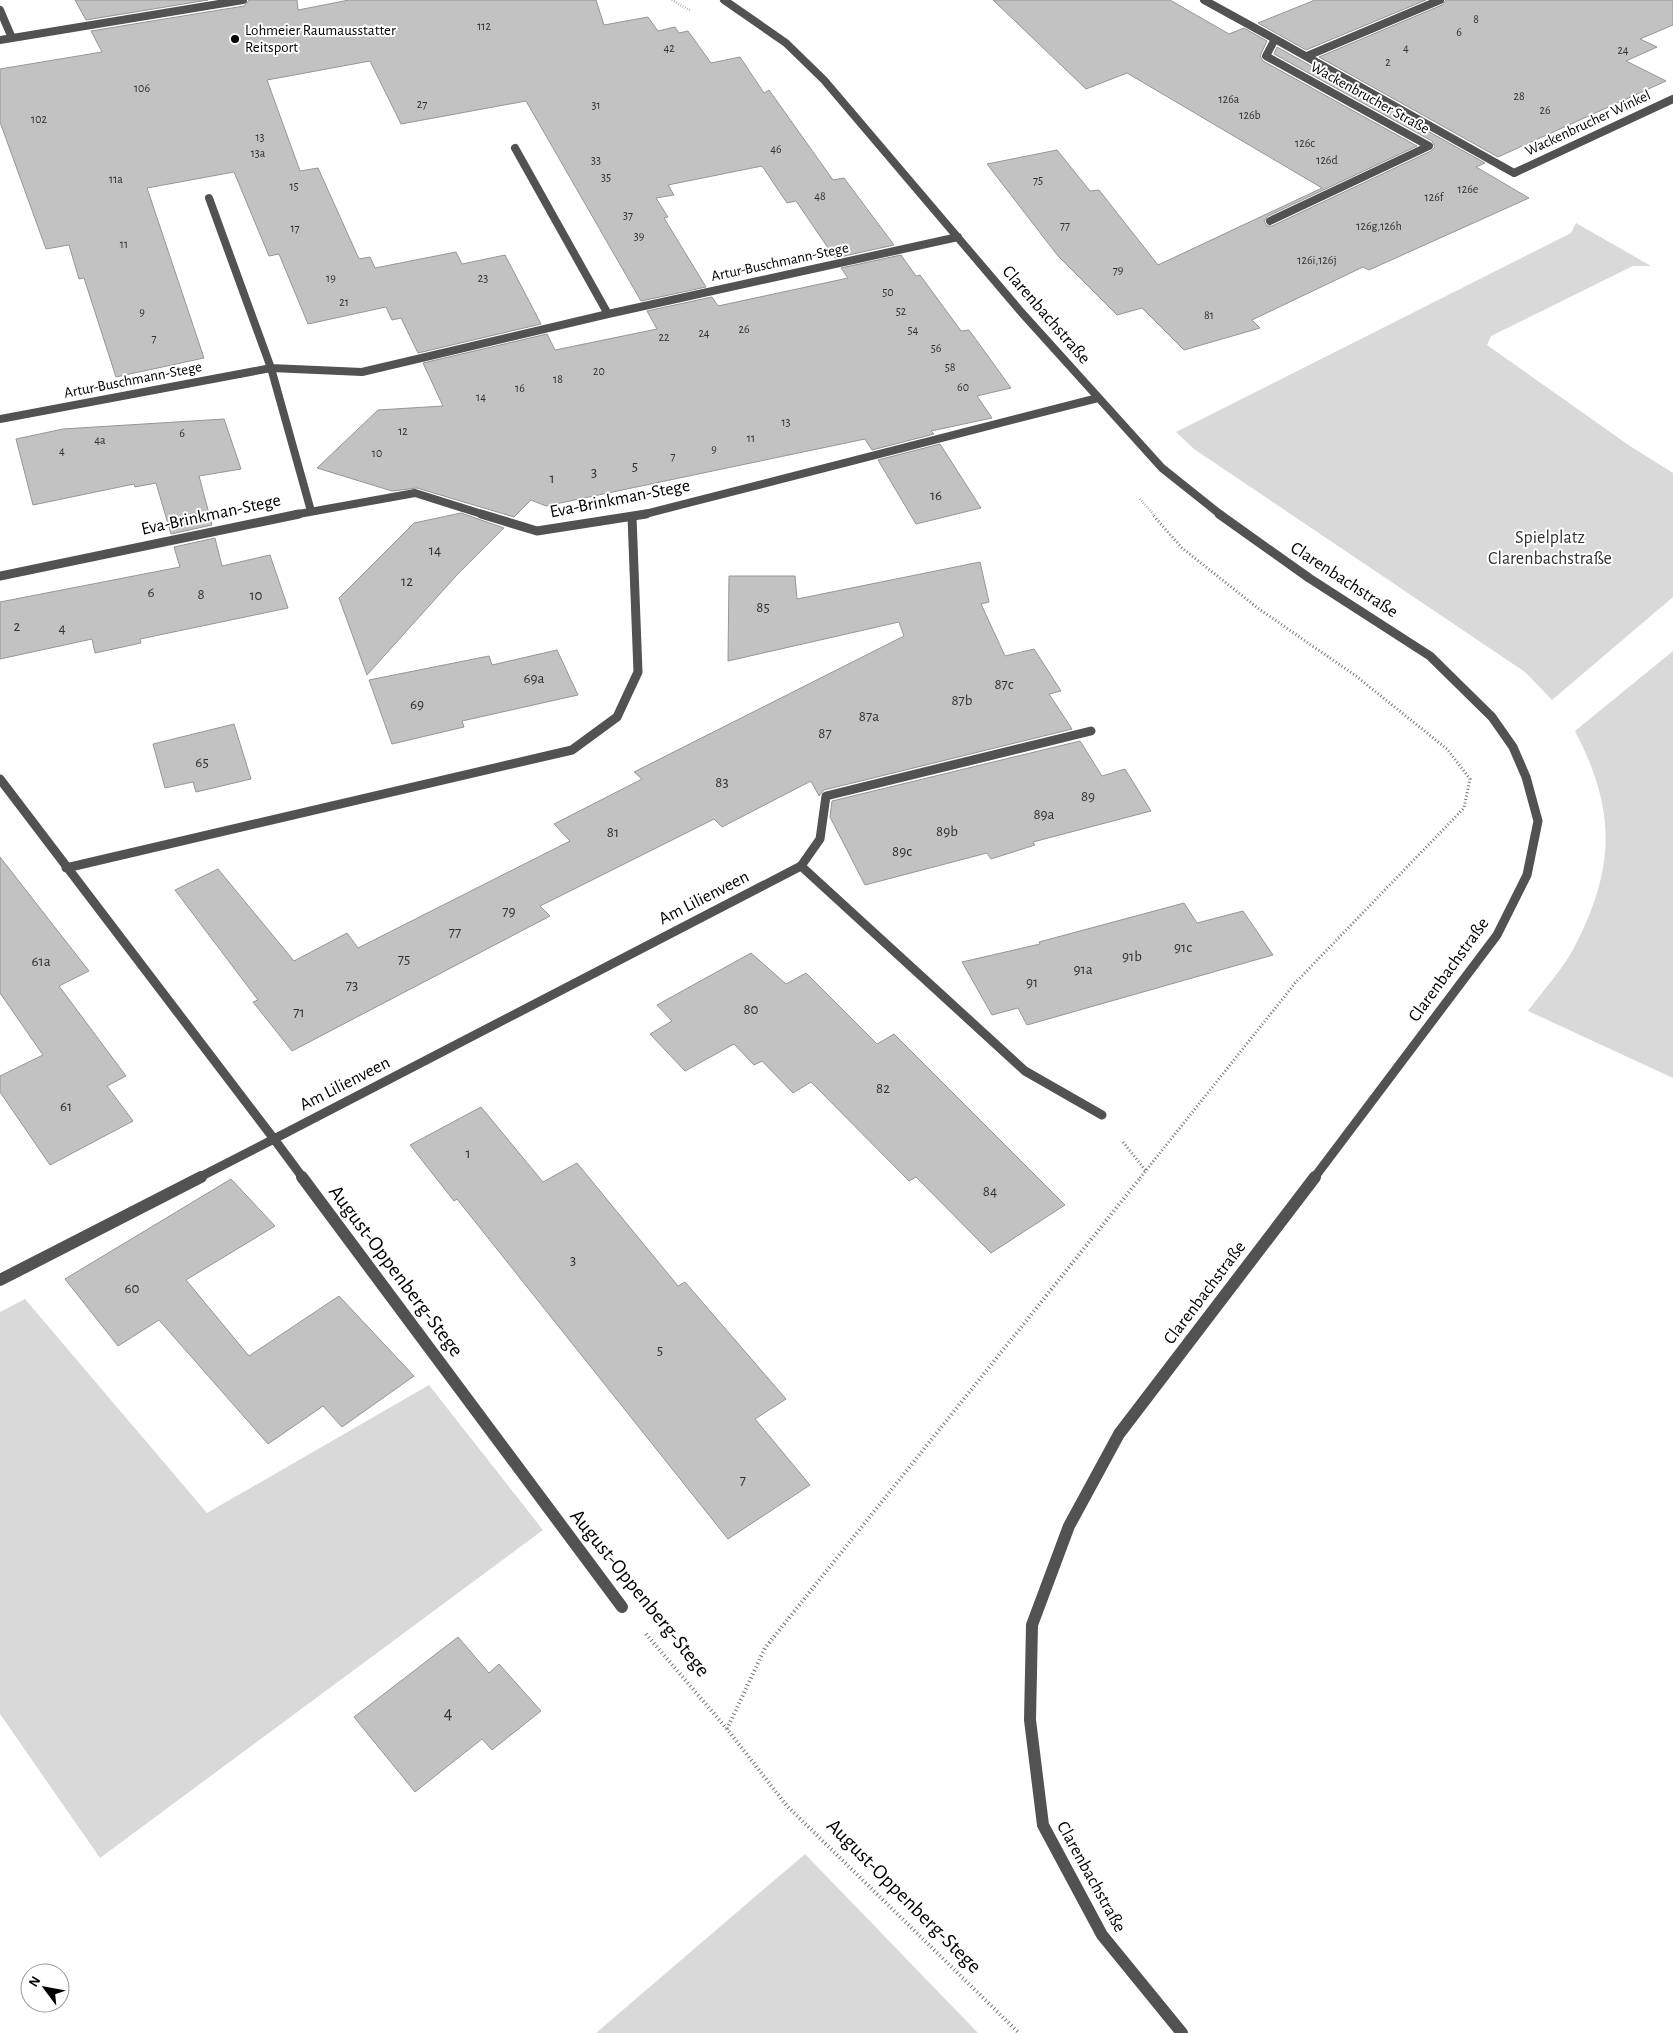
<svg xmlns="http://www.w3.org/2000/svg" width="1673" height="2033" font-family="'Alegreya Sans',sans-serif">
<rect width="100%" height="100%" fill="#fff"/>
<path fill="#d9d9d9" d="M 1576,223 L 1651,266 L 1633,266 L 1491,336 L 1487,345 L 1630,446 L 1673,473 L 1673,597 L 1552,700 L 1525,672 L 1194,449 L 1176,432 L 1571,233 Z
M 1673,651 L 1673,1078 L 1528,1011 C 1544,989 1565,967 1577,942 C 1616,864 1615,808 1575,731 Z
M 25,1299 L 207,1513 L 429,1385 L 543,1530 L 100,1858 L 0,1714 L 0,1312 Z
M 805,1854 L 978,2033 L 596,2033 Z"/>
<path fill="#c2c2c2" stroke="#969696" d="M 75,0 L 208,0 L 86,20 Z
M 249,0 L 297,0 L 298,10 L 349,0 L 596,0 L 604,25 L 648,17 L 658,31 L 675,27 L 679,33 L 688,31 L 711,63 L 740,57 L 764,93 L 769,90 L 833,180 L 844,178 L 894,245 L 835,258 L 796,201 L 787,203 L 762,166 L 668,185 L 674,195 L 656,198 L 668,217 L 664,218 L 706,287 L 641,301 L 526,101 L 401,124 L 370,61 L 267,80 L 300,171 L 318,168 L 359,259 L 370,257 L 375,268 L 456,252 L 462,264 L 505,255 L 541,324 L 418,353 L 401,318 L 392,320 L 386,307 L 308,324 L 279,254 L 269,256 L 234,172 L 147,188 L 204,358 L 116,377 L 84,278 L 79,279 L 69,245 L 46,249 L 0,122 L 0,69 L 102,52 L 91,31 L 244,6 Z
M 993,0 L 1170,0 L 1229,34 L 1244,28 L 1267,41 L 1260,56 L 1263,61 L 1417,146 L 1268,216 L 1264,221 L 1267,226 L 1272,226 L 1431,151 L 1435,147 L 1432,141 L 1274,54 L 1277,47 L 1485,163 L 1476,167 L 1529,198 L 1369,270 L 1363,267 L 1252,320 L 1260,328 L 1184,350 L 1142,308 L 1117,315 L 1058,256 L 987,164 L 1057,150 L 1090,191 L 1099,190 L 1158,265 L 1322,188 L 1127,73 L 1086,89 Z
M 1315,0 L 1426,0 L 1306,50 L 1258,23 Z
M 1446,0 L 1673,0 L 1673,25 L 1640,39 L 1657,47 L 1626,61 L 1666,81 L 1498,157 L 1319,57 L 1442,5 Z
M 901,255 L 916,276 L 920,275 L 961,331 L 969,330 L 1011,388 L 977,396 L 992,418 L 931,431 L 934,434 L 872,450 L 865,439 L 546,506 L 531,500 L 514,517 L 417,488 L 392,491 L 317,468 L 378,410 L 443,406 L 423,363 L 547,334 L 555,350 L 657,329 L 647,311 L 712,297 L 718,306 L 848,278 L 841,268 Z
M 224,419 L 241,469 L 199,476 L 212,525 L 171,534 L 156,483 L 135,487 L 134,484 L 33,505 L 16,439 L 63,429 Z
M 940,444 L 981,508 L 916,524 L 878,460 Z
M 461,513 L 504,528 L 456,576 L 367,675 L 339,598 L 414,523 Z
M 215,538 L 222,566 L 270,555 L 288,608 L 140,639 L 141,643 L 95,653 L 92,639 L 0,659 L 0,602 L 180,567 L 174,547 Z
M 980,562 L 989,602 L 981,604 L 1005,656 L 1034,649 L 1061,691 L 1049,694 L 1072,729 L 824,790 L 819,796 L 811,781 L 722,827 L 714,819 L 540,906 L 550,916 L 292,1051 L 253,1002 L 258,1000 L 175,890 L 218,869 L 294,961 L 347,933 L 358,948 L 570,841 L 554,824 L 642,779 L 634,772 L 904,636 L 899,622 L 728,661 L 729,576 L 795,576 L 797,599 Z
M 557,650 L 578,695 L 462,721 L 464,727 L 392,744 L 369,680 L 489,656 L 492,665 Z
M 234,724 L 251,779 L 196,792 L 193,782 L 165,788 L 153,744 Z
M 1080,741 L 1102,776 L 1125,769 L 1151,811 L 1033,842 L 1035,845 L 991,859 L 987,853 L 865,885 L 830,817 L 832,801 Z
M 0,857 L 89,971 L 59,986 L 126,1076 L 107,1086 L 133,1121 L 50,1165 L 0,1092 L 0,1076 L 43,1055 L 0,993 Z
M 1184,903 L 1197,923 L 1243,911 L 1273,955 L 1027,1025 L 1018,1008 L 992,1015 L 962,962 L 1040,944 L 1039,942 Z
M 751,953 L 786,984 L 806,973 L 877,1044 L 894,1034 L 1065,1205 L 991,1253 L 916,1177 L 909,1181 L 811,1082 L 793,1093 L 762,1061 L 754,1065 L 734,1044 L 685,1071 L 650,1034 L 672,1021 L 657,1005 Z
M 481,1107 L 543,1182 L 577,1163 L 678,1286 L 685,1282 L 786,1399 L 755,1419 L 810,1485 L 728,1539 L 457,1199 L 454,1201 L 410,1145 Z
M 231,1179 L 275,1226 L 186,1280 L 249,1356 L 339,1296 L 414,1376 L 342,1427 L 323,1406 L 268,1444 L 159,1320 L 118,1346 L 65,1279 Z
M 458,1637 L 489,1673 L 499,1664 L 541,1711 L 492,1750 L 482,1739 L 415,1792 L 354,1717 Z"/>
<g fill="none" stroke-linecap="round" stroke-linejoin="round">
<path stroke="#747474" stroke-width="2.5" stroke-dasharray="0.5 2" stroke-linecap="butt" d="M 672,0 L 691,11
M 1140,499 L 1154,515"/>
<path stroke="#747474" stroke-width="3" stroke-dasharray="1 2.5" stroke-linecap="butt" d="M 1123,1142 L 1146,1171
M 1140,1178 L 1296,982 L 1464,808 L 1470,779 L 1447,749 L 1356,676 L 1259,609 L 1182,548 L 1152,514"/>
<path stroke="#747474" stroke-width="4" stroke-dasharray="1 3" stroke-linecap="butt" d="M 646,1634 L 727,1729 L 787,1806 L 1019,2033
M 727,1729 L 765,1648 L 1141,1177"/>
<path stroke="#525252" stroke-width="9" d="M 801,866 L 820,839 L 826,796 L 1091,731"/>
<path stroke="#525252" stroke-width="8" d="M 724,0 L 786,43 L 824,80 L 1022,313 L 1162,468 L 1221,515
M 1204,0 L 1275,39 L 1266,56 L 1429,146 L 1270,221
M 0,10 L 12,38
M 1275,39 L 1514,173 L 1673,99
M 0,40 L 243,0
M 1307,56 L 1440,0
M 515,148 L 608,314
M 209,198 L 271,368 L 362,372 L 608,314 L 958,237
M 0,419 L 271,368 L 311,511
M 293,515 L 415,493 L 485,515
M 641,515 L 1098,398"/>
<path stroke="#525252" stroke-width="9" d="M 481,514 L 537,531 L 646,514
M 1219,514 L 1309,578 L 1430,656 L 1492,717 L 1513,747 L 1526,777 L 1538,821 L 1527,875 L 1497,935 L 1314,1178
M 0,576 L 299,514
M 0,779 L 274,1139 L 198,1178
M 66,868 L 572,750 L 617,717 L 638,672 L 632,517
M 303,1178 L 274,1139 L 801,866 L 1025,1071 L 1102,1115"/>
<path stroke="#525252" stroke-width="12" d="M 302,1177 L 622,1607
M 0,1280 L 201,1177
M 1182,2033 L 1102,1935 L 1043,1825 L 1030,1720 L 1032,1625 L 1069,1526 L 1119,1434 L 1315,1177"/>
</g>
<circle fill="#000" stroke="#fff" stroke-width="2" cx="235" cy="39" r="5"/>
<g text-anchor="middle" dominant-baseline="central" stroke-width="4" stroke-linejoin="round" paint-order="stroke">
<g font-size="12" fill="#303030">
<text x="1476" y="19">8</text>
<text x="484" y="26">112</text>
<text x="1459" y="32">6</text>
<text x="669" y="48">42</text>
<text x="1406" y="48">4</text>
<text x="1623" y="50">24</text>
<text x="1388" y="62">2</text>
<text x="142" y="88">106</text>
<text x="1519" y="96">28</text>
<text x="1229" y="99">126a</text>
<text x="422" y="104">27</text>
<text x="596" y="105">31</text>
<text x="1545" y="110">26</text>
<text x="1250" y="115">126b</text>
<text x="39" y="119">102</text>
<text x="260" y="137">13</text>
<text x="1305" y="143">126c</text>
<text x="776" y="149">46</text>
<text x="258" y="153">13a</text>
<text x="596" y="160">33</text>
<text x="1327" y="160">126d</text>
<text x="606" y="177">35</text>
<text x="116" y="179">11a</text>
<text x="1038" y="180">75</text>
<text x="294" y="186">15</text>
<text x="1468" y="189">126e</text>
<text x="820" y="196">48</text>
<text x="1434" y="197">126f</text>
<text x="628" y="215">37</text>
<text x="1065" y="225">77</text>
<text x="1379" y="226">126g,126h</text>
<text x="295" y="228">17</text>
<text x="639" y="236">39</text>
<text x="124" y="244">11</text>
<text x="1317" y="260">126i,126j</text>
<text x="1118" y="270">79</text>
<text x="331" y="278">19</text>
<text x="483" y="278">23</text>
<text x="888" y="292">50</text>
<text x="344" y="302">21</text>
<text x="901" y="311">52</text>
<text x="142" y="312">9</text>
<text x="1209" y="315">81</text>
<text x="744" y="329">26</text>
<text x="913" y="330">54</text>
<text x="704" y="333">24</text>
<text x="664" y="337">22</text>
<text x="154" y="338">7</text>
<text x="936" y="348">56</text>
<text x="950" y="367">58</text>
<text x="599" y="371">20</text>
<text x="558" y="379">18</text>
<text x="963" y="387">60</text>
<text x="520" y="388">16</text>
<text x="481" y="397">14</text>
<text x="786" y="422">13</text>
<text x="403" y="431">12</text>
<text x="182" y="433">6</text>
<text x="751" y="438">11</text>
<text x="100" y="440">4a</text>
<text x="714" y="449">9</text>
<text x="62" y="451">4</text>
<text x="377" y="453">10</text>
<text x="673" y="456">7</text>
</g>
<g font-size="15" fill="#000" stroke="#fff" text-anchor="start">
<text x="245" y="30">Lohmeier Raumausstatter<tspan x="245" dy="17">Reitsport</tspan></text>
</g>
<g font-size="15" fill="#000" stroke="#fff">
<text transform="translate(1370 98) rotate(29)">Wackenbrucher Straße</text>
<text transform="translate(1588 123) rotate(-25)">Wackenbrucher Winkel</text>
<text transform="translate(780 262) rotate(-12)">Artur-Buschmann-Stege</text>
<text transform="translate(133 380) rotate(-11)">Artur-Buschmann-Stege</text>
</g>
<g font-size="15" fill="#303030">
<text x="635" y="466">5</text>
<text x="594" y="472">3</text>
<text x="552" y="478">1</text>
<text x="936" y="495">16</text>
<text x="435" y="550">14</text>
<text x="407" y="581">12</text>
<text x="151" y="592">6</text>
<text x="201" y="594">8</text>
<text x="256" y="595">10</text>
<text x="763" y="607">85</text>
<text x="17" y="626">2</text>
<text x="62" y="628">4</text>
<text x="534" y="678">69a</text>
<text x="1004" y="684">87c</text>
<text x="962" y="700">87b</text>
<text x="417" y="704">69</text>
<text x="869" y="716">87a</text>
<text x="825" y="733">87</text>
<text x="202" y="762">65</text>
<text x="722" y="782">83</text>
<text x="1088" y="796">89</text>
<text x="1044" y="814">89a</text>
<text x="947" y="831">89b</text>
<text x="613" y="832">81</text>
<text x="902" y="851">89c</text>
<text x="509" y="911">79</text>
<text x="455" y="932">77</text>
<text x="1183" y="947">91c</text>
<text x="1132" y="956">91b</text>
<text x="404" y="959">75</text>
<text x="41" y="961">61a</text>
<text x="1083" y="969">91a</text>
<text x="1032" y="982">91</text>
<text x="352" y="985">73</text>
<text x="751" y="1009">80</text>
<text x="299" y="1012">71</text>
<text x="883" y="1088">82</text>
<text x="66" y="1106">61</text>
<text x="468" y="1153">1</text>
<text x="990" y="1191">84</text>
<text x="573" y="1260">3</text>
<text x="132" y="1288">60</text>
<text x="660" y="1350">5</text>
<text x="743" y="1480">7</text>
</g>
<g font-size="18" fill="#000" stroke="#fff">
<text transform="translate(1046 315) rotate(49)">Clarenbachstraße</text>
<text transform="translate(620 499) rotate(-11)">Eva-Brinkman-Stege</text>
<text transform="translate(211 515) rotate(-12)">Eva-Brinkman-Stege</text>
<text transform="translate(1344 580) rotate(33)">Clarenbachstraße</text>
<text transform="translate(704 898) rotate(-27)">Am Lilienveen</text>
<text transform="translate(1449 970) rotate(-54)">Clarenbachstraße</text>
<text transform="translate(345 1084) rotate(-27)">Am Lilienveen</text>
<text transform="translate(1205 1293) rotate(-53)">Clarenbachstraße</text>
<text transform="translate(1091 1877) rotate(61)">Clarenbachstraße</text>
</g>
<g font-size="18" fill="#303030" stroke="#fff">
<text x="1550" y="538">Spielplatz<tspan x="1550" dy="21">Clarenbachstraße</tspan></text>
</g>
<g font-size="18" fill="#303030">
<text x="448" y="1714">4</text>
</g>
<g font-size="21" fill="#000" stroke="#fff">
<text transform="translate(396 1271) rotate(53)">August-Oppenberg-Stege</text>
<text transform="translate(640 1593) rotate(51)">August-Oppenberg-Stege</text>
<text transform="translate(904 1896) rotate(45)">August-Oppenberg-Stege</text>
</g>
</g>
<g transform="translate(45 1988) rotate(302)"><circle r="24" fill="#ffffff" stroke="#999999"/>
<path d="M0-4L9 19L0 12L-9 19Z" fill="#000000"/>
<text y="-8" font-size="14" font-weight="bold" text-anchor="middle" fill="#000000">N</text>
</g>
</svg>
